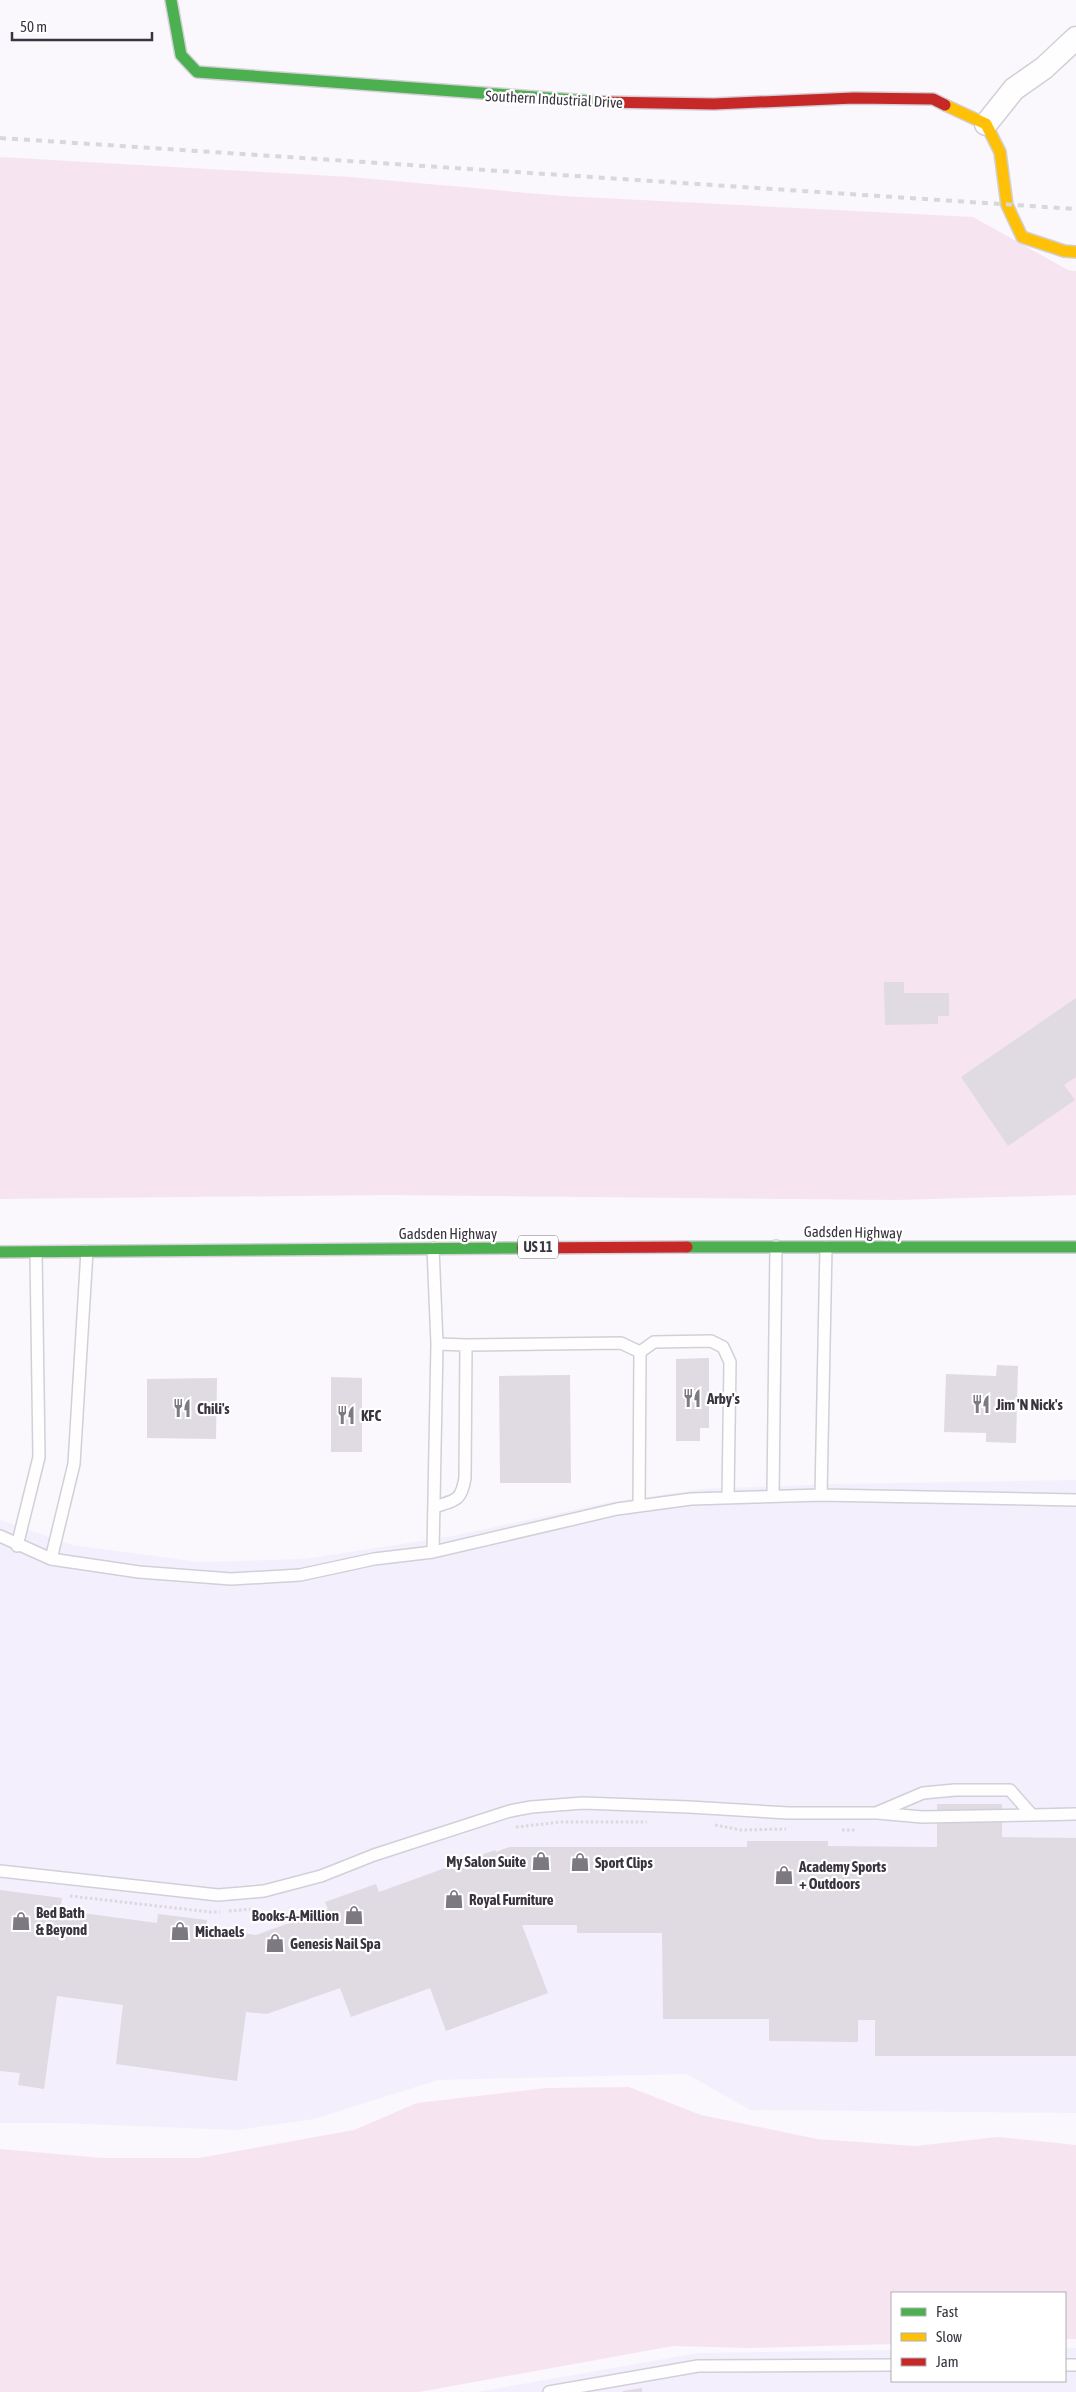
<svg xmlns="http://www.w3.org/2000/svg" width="1076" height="2392" font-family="'Asap Condensed',sans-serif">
<rect width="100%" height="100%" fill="#faf8fc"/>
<path fill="#f4effd" d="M 1076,1480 L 1076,2113 L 750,2110 L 687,2074 L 438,2080 L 314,2119 L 237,2130 L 59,2123 L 0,2123 L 0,1520 L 72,1545 L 199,1562 L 305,1559 L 453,1536 L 611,1502 L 703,1489 L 836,1484 Z
M 1065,2348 L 1076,2348 L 1076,2392 L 477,2392 L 698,2353 L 892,2350 L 892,2381 L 1065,2381 Z"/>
<path fill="#f6e5f0" d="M 0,157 L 350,177 L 562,196 L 973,217 L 1068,270 L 1076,271 L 1076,1195 L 895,1200 L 389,1195 L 0,1199 Z
M 629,2087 L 701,2115 L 817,2139 L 915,2146 L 998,2137 L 1076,2145 L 1076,2339 L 1065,2339 L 1065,2293 L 892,2293 L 892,2344 L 750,2348 L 673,2346 L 419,2392 L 0,2392 L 0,2149 L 102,2158 L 199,2158 L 354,2130 L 417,2103 L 547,2088 Z"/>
<path fill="#e0dae2" d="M 884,982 L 904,982 L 904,993 L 949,993 L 949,1016 L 938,1016 L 938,1024 L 885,1025 Z
M 1076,998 L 1076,1077 L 1064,1085 L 1075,1100 L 1008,1146 L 961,1077 Z
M 709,1358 L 709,1428 L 700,1428 L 700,1441 L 676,1441 L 676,1359 Z
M 997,1365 L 1018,1366 L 1016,1443 L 986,1442 L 986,1433 L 944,1432 L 946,1374 L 996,1376 Z
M 570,1375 L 571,1483 L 500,1483 L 499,1376 Z
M 331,1377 L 362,1378 L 362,1452 L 331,1452 Z
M 217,1378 L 216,1439 L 147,1438 L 147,1379 Z
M 937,1804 L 1002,1804 L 1002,1837 L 1076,1838 L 1076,2056 L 875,2056 L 875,2020 L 858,2020 L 858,2042 L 769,2041 L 769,2019 L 663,2019 L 662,1933 L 577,1933 L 577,1925 L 522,1925 L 548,1993 L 446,2031 L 430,1988 L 351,2017 L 340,1988 L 267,2014 L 246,2012 L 237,2081 L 116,2064 L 123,2005 L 57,1996 L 44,2089 L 18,2085 L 20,2073 L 0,2071 L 0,1890 L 62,1898 L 60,1910 L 157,1923 L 158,1914 L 207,1920 L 206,1928 L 256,1935 L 328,1909 L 325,1902 L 376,1884 L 379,1892 L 495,1850 L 496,1852 L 509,1847 L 747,1847 L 747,1841 L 828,1841 L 828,1846 L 937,1847 Z
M 642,2388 L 642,2392 L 623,2392 L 623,2391 Z"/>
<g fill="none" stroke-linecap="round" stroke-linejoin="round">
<g stroke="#d3cfd7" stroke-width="14">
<path id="lane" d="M 433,1248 L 437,1344 L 433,1552
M 466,1345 L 621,1343 L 640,1352
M 821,1495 L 826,1247
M 773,1496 L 776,1246
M 639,1506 L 640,1352 L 654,1342 L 711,1341 L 723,1347 L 730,1362 L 728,1497
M 434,1507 C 455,1500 461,1502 465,1478 L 466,1345 L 437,1344
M 0,1536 L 51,1559 L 139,1572 L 231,1579 L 300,1575 L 374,1559 L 433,1552 L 617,1509 L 691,1499 L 821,1495 L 1076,1500
M 17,1546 L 39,1457 L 36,1253
M 51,1559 L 74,1464 L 87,1251
M 877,1813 L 922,1817 L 1032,1815
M 0,1871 L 218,1895 L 264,1891 L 321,1876 L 374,1855 L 510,1811 L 531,1807 L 583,1803 L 689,1807 L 788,1813 L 876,1813 L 923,1793 L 955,1790 L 1010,1790 L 1032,1815 L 1076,1814
M 1065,2365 L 1076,2365
M 549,2392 L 698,2366 L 892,2365"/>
</g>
<g stroke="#d3cfd7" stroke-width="25">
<path id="street" d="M 986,124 L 1014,89 L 1044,68 L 1076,38"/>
</g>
<g stroke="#d3cfd7" stroke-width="14">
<path id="fast" d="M 171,0 L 181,55 L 197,72 L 603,102
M 687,1247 L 1076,1247
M 0,1252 L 522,1248"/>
</g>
<g stroke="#d3cfd7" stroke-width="14">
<path id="slow" d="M 945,105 L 986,124 L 1000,152 L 1007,205 L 1022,237 L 1064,251 L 1076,252"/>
</g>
<g stroke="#d3cfd7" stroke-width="14">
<path id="jam" d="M 603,102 L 714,104 L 854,98 L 933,99 L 945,105
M 522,1248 L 687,1247"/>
</g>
<path stroke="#dbd9dc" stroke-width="3" stroke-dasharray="2.5 2.5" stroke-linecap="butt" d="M 715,1825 L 741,1830 L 786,1829
M 516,1827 L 561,1822 L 647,1822
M 842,1830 L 856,1830
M 70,1896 L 210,1912 L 220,1912
M 229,1911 L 253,1909"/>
<use href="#lane" stroke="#fefeff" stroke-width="11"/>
<use href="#street" stroke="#fefeff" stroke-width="22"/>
<use href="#fast" stroke="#4caf50" stroke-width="11"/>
<use href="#slow" stroke="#ffc107" stroke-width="11"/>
<use href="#jam" stroke="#c62828" stroke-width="11"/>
<path stroke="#d8d7d9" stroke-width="4" stroke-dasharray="6 6" stroke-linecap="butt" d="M 0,138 L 1076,209"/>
</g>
<defs>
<g id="restaurant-bare" transform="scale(1.5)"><path d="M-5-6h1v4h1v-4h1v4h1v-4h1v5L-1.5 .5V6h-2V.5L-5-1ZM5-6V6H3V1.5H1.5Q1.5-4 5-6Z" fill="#7d7981" stroke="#fff" stroke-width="2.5" paint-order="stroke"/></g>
<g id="shop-bare" transform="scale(1.5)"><path d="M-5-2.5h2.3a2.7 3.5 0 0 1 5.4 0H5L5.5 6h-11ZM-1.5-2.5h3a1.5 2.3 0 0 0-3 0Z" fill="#7d7981" stroke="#fff" stroke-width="2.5" paint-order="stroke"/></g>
</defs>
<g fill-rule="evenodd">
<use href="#restaurant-bare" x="692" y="1398"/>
<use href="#restaurant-bare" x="981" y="1404"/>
<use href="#restaurant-bare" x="182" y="1408"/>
<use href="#restaurant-bare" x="346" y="1415"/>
<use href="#shop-bare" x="541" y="1861"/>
<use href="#shop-bare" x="580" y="1862"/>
<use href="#shop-bare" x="784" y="1875"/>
<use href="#shop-bare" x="454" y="1899"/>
<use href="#shop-bare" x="354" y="1915"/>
<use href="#shop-bare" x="21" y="1921"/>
<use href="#shop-bare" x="180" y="1931"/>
<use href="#shop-bare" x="275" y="1943"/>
</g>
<g text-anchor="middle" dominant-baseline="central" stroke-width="4.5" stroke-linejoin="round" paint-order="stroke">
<rect fill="#fff" stroke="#747179" stroke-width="1" x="518" y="1235.5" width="40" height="23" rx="4"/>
<g font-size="14" font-weight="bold" fill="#39343f">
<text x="538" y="1247">US 11</text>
</g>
<g font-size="15" fill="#39343f" stroke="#fff">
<text transform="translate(554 99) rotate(3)">Southern Industrial Drive</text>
<text transform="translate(853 1232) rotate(1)">Gadsden Highway</text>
<text x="448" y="1233">Gadsden Highway</text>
</g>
<g font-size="15" font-weight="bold" fill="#39343f" stroke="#fff" text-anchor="start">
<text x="707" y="1398">Arby's</text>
<text x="996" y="1404">Jim 'N Nick's</text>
<text x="197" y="1408">Chili's</text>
<text x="361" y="1415">KFC</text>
<text x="526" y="1861" text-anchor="end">My Salon Suite</text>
<text x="595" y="1862">Sport Clips</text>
<text x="799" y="1866">Academy Sports<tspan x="799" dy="17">+ Outdoors</tspan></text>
<text x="469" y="1899">Royal Furniture</text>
<text x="36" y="1912">Bed Bath<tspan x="36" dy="17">&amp; Beyond</tspan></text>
<text x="339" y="1915" text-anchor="end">Books-A-Million</text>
<text x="195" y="1931">Michaels</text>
<text x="290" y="1943">Genesis Nail Spa</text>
</g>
</g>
<rect x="891" y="2292" width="175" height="90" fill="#ffffff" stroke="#b0aeb2"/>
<rect x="901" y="2308" width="25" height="8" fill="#4caf50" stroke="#b0aeb2"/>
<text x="936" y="2317" font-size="15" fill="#39343f">Fast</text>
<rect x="901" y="2333" width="25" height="8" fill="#ffc107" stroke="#b0aeb2"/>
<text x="936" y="2342" font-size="15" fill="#39343f">Slow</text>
<rect x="901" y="2358" width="25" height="8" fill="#c62828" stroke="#b0aeb2"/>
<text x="936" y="2367" font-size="15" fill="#39343f">Jam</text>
<path d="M12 32v8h140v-8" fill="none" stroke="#39343f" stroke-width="2.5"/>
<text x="20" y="32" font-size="15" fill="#39343f" stroke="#ffffff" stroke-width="4" paint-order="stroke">50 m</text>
</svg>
